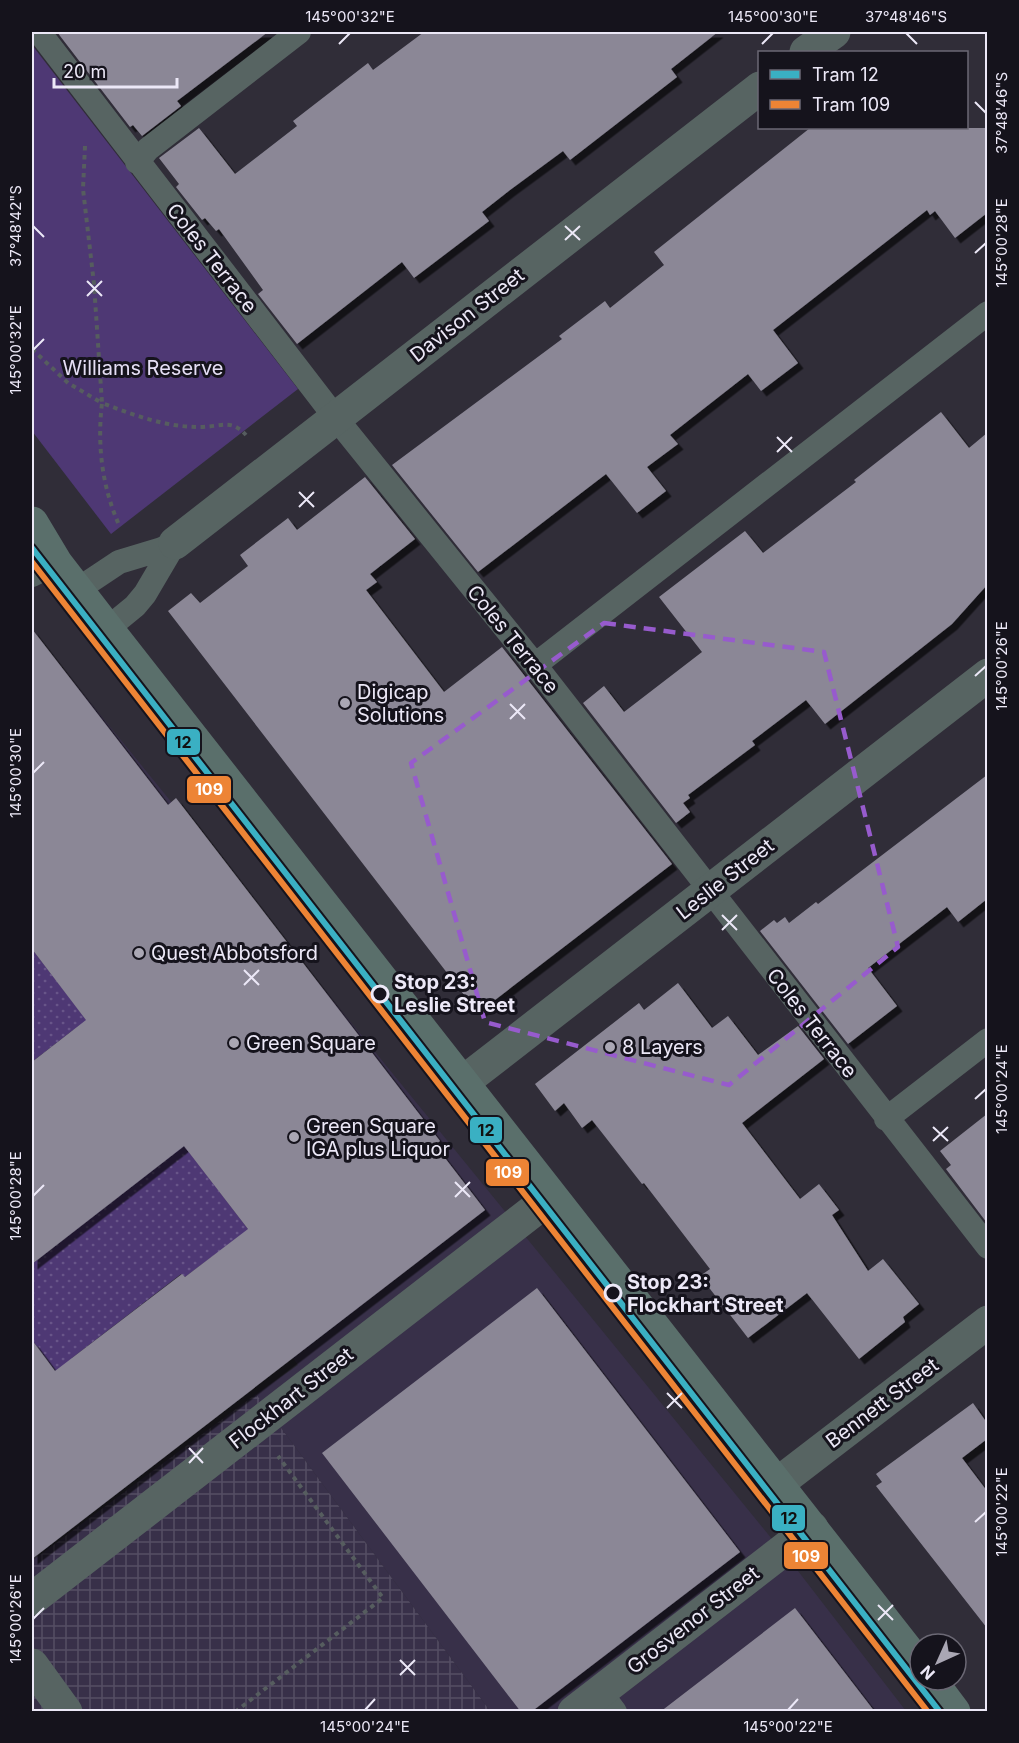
<svg xmlns="http://www.w3.org/2000/svg" width="1019" height="1743" font-family="Inter,sans-serif">
<defs>
<pattern id="industrial-grid" width="8" height="8" patternUnits="userSpaceOnUse" patternTransform="scale(1.5)"><rect width="8" height="8" fill="#383049"/><path d="M0 4h8M4 0v8" fill="none" stroke="#554e64"/></pattern>
<pattern id="grass-dots" width="8" height="8" patternUnits="userSpaceOnUse" patternTransform="scale(1.5)"><rect width="8" height="8" fill="#4e3874"/><path d="M2 2h.1M6 6h.1" fill="none" stroke="#685589" stroke-width="1.8" stroke-linecap="round"/></pattern>
<filter id="shadow"><feDropShadow dx="5.5" dy="5.5" stdDeviation="0" flood-color="#0009"/></filter>
</defs>
<rect width="100%" height="100%" fill="#302d38"/>
<path fill="#383049" d="M 32,631 L 798,1571 L 906,1711 L 490,1711 L 256,1394 L 298,1365 L 32,1009 Z"/>
<path fill="url(#industrial-grid)" d="M 256,1394 L 490,1711 L 32,1711 L 32,1561 Z"/>
<path fill="url(#grass-dots)" d="M 32,949 L 115,1057 L 102,1066 L 73,1030 L 32,1062 Z
M 166,1122 L 277,1267 L 217,1253 L 185,1277 L 181,1274 L 72,1358 L 89,1415 L 32,1340 L 32,1264 L 171,1156 Z"/>
<path fill="#4e3874" d="M 32,45 L 298,389 L 111,534 L 32,431 Z"/>
<path fill="#8b8796" filter="url(#shadow)" d="M 57,32 L 268,32 L 177,101 L 181,106 L 142,136 L 133,125 L 130,127 Z
M 424,32 L 718,32 L 671,69 L 677,77 L 570,160 L 563,151 L 510,190 L 482,212 L 489,221 L 414,278 L 402,262 L 297,344 L 258,294 L 263,290 L 219,229 L 216,231 L 205,218 L 202,220 L 176,187 L 179,184 L 159,158 L 199,128 L 235,174 L 297,126 L 293,121 L 368,63 L 373,70 Z
M 810,128 L 987,128 L 987,213 L 955,238 L 935,211 L 930,215 L 927,210 L 773,330 L 798,363 L 761,391 L 748,374 L 670,435 L 678,444 L 647,467 L 666,491 L 637,513 L 606,474 L 478,572 L 392,465 L 562,339 L 559,336 L 605,301 L 610,308 L 664,265 L 654,252 Z
M 941,412 L 969,448 L 987,433 L 987,585 L 952,624 L 825,724 L 806,700 L 752,741 L 755,745 L 688,795 L 690,798 L 683,803 L 690,812 L 676,823 L 583,703 L 604,686 L 624,712 L 702,652 L 659,597 L 745,531 L 763,553 L 856,482 L 854,480 Z
M 365,477 L 415,539 L 370,574 L 377,582 L 366,590 L 444,692 L 502,647 L 672,864 L 478,1013 L 168,611 L 191,593 L 200,603 L 248,566 L 240,555 L 288,518 L 297,530 Z
M 32,629 L 168,805 L 176,798 L 440,1141 L 435,1145 L 485,1210 L 32,1559 L 32,1340 L 55,1371 L 182,1274 L 185,1277 L 248,1229 L 184,1146 L 32,1264 L 32,1062 L 86,1020 L 32,949 Z
M 987,775 L 987,899 L 958,922 L 947,907 L 868,968 L 897,1006 L 848,1044 L 760,931 L 774,920 L 777,923 L 785,917 L 789,923 L 816,902 L 818,904 Z
M 678,983 L 712,1028 L 728,1016 L 758,1055 L 798,1026 L 824,1059 L 742,1123 L 800,1199 L 819,1184 L 839,1210 L 832,1215 L 868,1271 L 883,1259 L 919,1304 L 903,1317 L 905,1322 L 859,1359 L 807,1293 L 748,1338 L 700,1276 L 710,1269 L 644,1183 L 642,1184 L 592,1120 L 582,1128 L 564,1103 L 555,1111 L 535,1084 L 639,1003 L 644,1010 Z
M 987,1114 L 987,1223 L 946,1169 L 951,1165 L 940,1151 Z
M 537,1288 L 740,1552 L 531,1712 L 521,1712 L 322,1453 Z
M 973,1403 L 987,1423 L 987,1439 L 962,1458 L 987,1491 L 987,1628 L 876,1486 L 882,1482 L 876,1474 Z
M 795,1608 L 875,1712 L 660,1712 Z"/>
<g fill="none" stroke-linecap="round" stroke-linejoin="round">
<path stroke="#565d5f" stroke-width="4" stroke-dasharray="4.5 4.5" stroke-linecap="butt" d="M 85,146 L 83,189 L 94,284 L 102,403 C 134,415 167,428 203,427 C 223,426 231,419 246,435
M 32,349 L 68,383 L 102,403 C 97,445 102,488 120,527
M 235,1712 L 383,1598 L 278,1456"/>
<path stroke="#576462" stroke-width="24" d="M 39,32 L 335,417 L 535,665 L 988,1247
M 137,162 L 148,149 L 299,32
M 32,575 L 56,563
M 77,590 L 119,562 L 162,549 L 175,543
M 107,629 L 135,606 L 145,594 L 175,543
M 535,665 L 988,313
M 886,1119 L 988,1040
M 600,1692 L 615,1712"/>
<path stroke="#576462" stroke-width="33" d="M 806,52 L 834,32
M 175,543 L 760,88
M 462,1083 L 988,675
M 777,1484 L 988,1322
M 32,1599 L 551,1197
M 32,1665 L 66,1712
M 574,1712 L 812,1528"/>
<path stroke="#5a6f6b" stroke-width="33" d="M 32,523 L 56,563 L 107,629 L 920,1667
M 930,1680 L 954,1712"/>
<g stroke="#15131c" stroke-width="10">
<path id="tram-1" d="M 32,548 L 940,1712"/>
</g>
<g stroke="#15131c" stroke-width="10">
<path id="tram-2" d="M 32,562 L 928,1712"/>
</g>
<use href="#tram-1" stroke="#3ab0c3" stroke-width="6"/>
<use href="#tram-2" stroke="#ed8435" stroke-width="6"/>
</g>
<path fill="none" stroke="#975bcd" stroke-width="4.5" stroke-dasharray="12 8" stroke-linejoin="round" d="M 604,623 L 824,652 L 898,947 L 729,1085 L 485,1022 L 411,763 Z"/>
<path fill="none" stroke="#ece8f7" stroke-width="2" d="M 906,33 L 917,44M 339,44 L 350,33M 762,44 L 773,33M 975,102 L 986,113M 33,226 L 44,237M 565,226 L 580,240M 565,240 L 580,226M 975,253 L 986,243M 87,281 L 102,296M 87,296 L 102,281M 33,350 L 44,339M 777,437 L 792,452M 777,452 L 792,437M 299,492 L 314,507M 299,507 L 314,492M 975,676 L 986,666M 510,704 L 525,719M 510,719 L 525,704M 33,773 L 44,762M 722,915 L 737,930M 722,930 L 737,915M 244,970 L 259,985M 244,985 L 259,970M 975,1099 L 986,1089M 933,1127 L 948,1141M 933,1141 L 948,1127M 455,1182 L 470,1197M 33,1196 L 44,1185M 455,1197 L 470,1182M 667,1393 L 682,1408M 667,1408 L 682,1393M 189,1448 L 203,1463M 189,1463 L 203,1448M 975,1522 L 986,1512M 878,1605 L 893,1620M 33,1619 L 44,1608M 878,1620 L 893,1605M 400,1660 L 415,1675M 400,1675 L 415,1660M 365,1710 L 375,1699M 788,1710 L 798,1699"/>
<g fill="#aaa7b4" stroke="#15131c" stroke-width="2">
<circle cx="345" cy="703" r="6"/>
<circle cx="139" cy="953" r="6"/>
<circle cx="234" cy="1043" r="6"/>
<circle cx="610" cy="1047" r="6"/>
<circle cx="294" cy="1137" r="6"/>
</g>
<g fill="#15131c" stroke="#ece8f7" stroke-width="3">
<circle cx="380" cy="994" r="8"/>
<circle cx="613" cy="1293" r="8"/>
</g>
<g text-anchor="middle" dominant-baseline="central" stroke-width="6" stroke-linejoin="round" paint-order="stroke">
<g font-size="20" fill="#ece8f7" stroke="#15131c">
<text transform="translate(212 258) rotate(52)">Coles Terrace</text>
<text transform="translate(467 315) rotate(-38)">Davison Street</text>
<text transform="translate(513 639) rotate(51)">Coles Terrace</text>
<text transform="translate(725 879) rotate(-38)">Leslie Street</text>
<text transform="translate(812 1023) rotate(52)">Coles Terrace</text>
<text transform="translate(291 1398) rotate(-38)">Flockhart Street</text>
<text transform="translate(882 1403) rotate(-37)">Bennett Street</text>
<text transform="translate(693 1620) rotate(-38)">Grosvenor Street</text>
</g>
<g font-size="20" fill="#e5def5" stroke="#15131c">
<text x="143" y="368">Williams Reserve</text>
</g>
<g font-size="20" fill="#ece8f7" stroke="#15131c" text-anchor="start">
<text x="357" y="692">Digicap<tspan x="357" dy="23">Solutions</tspan></text>
<text x="151" y="953">Quest Abbotsford</text>
<text x="246" y="1043">Green Square</text>
<text x="622" y="1047">8 Layers</text>
<text x="306" y="1126">Green Square<tspan x="306" dy="23">IGA plus Liquor</tspan></text>
</g>
<g font-size="20" font-weight="bold" fill="#ece8f7" stroke="#15131c" text-anchor="start">
<text x="394" y="982">Stop 23:<tspan x="394" dy="23">Leslie Street</tspan></text>
<text x="627" y="1282">Stop 23:<tspan x="627" dy="23">Flockhart Street</tspan></text>
</g>
</g>
<g stroke="#15131c" stroke-width="2">
<rect x="166" y="728" width="35" height="28" rx="6" fill="#3ab0c3"/>
<rect x="186" y="775" width="46" height="29" rx="6" fill="#ed8435"/>
<rect x="469" y="1116" width="34" height="28" rx="6" fill="#3ab0c3"/>
<rect x="485" y="1158" width="45" height="29" rx="6" fill="#ed8435"/>
<rect x="771" y="1504" width="35" height="28" rx="6" fill="#3ab0c3"/>
<rect x="783" y="1541" width="46" height="29" rx="6" fill="#ed8435"/>
</g>
<g font-size="16" text-anchor="middle" font-weight="bold" fill="#fff">
<text x="209" y="795">109</text>
<text x="508" y="1178">109</text>
<text x="806" y="1562">109</text>
</g>
<g font-size="16" text-anchor="middle" font-weight="bold" fill="#111">
<text x="183" y="748">12</text>
<text x="486" y="1136">12</text>
<text x="789" y="1524">12</text>
</g>
<rect width="1019" height="1743" fill="none" stroke="#15131c" stroke-width="66"/>
<rect x="758" y="51" width="210" height="78" fill="#15131c" stroke="#6b6874" stroke-width="1.5"/>
<rect x="770" y="70" width="30" height="9" fill="#3ab0c3" stroke="#6b6874" stroke-width="1.5"/>
<text x="812" y="81" font-size="18" fill="#ece8f7">Tram 12</text>
<rect x="770" y="100" width="30" height="9" fill="#ed8435" stroke="#6b6874" stroke-width="1.5"/>
<text x="812" y="111" font-size="18" fill="#ece8f7">Tram 109</text>
<g transform="translate(938 1662) rotate(225)"><circle r="28" fill="#15131c" stroke="#6b6874" stroke-width="1.5"/>
<path d="M0-4.5L10 22L0 15L-10 22Z" fill="#aaa7b4"/>
<text y="-9" font-size="16" font-weight="bold" text-anchor="middle" fill="#ece8f7">N</text>
</g>
<path d="M54 78v9h123v-9" fill="none" stroke="#ece8f7" stroke-width="3"/>
<text x="63" y="78" font-size="18" fill="#ece8f7" stroke="#15131c" stroke-width="4.5" paint-order="stroke">20 m</text>
<rect x="33" y="33" width="953" height="1677" fill="none" stroke="#ece8f7" stroke-width="2"/>
<g font-size="15" text-anchor="middle" fill="#ece8f7">
<text x="350" y="22">145°00'32"E</text>
<text x="773" y="22">145°00'30"E</text>
<text x="906" y="22">37°48'46"S</text>
<text transform="translate(1002 113) rotate(-90)" y="5">37°48'46"S</text>
<text transform="translate(16 226) rotate(-90)" y="5">37°48'42"S</text>
<text transform="translate(1002 243) rotate(-90)" y="5">145°00'28"E</text>
<text transform="translate(16 350) rotate(-90)" y="5">145°00'32"E</text>
<text transform="translate(1002 666) rotate(-90)" y="5">145°00'26"E</text>
<text transform="translate(16 773) rotate(-90)" y="5">145°00'30"E</text>
<text transform="translate(1002 1089) rotate(-90)" y="5">145°00'24"E</text>
<text transform="translate(16 1196) rotate(-90)" y="5">145°00'28"E</text>
<text transform="translate(1002 1512) rotate(-90)" y="5">145°00'22"E</text>
<text transform="translate(16 1619) rotate(-90)" y="5">145°00'26"E</text>
<text x="365" y="1732">145°00'24"E</text>
<text x="788" y="1732">145°00'22"E</text>
</g>
</svg>
